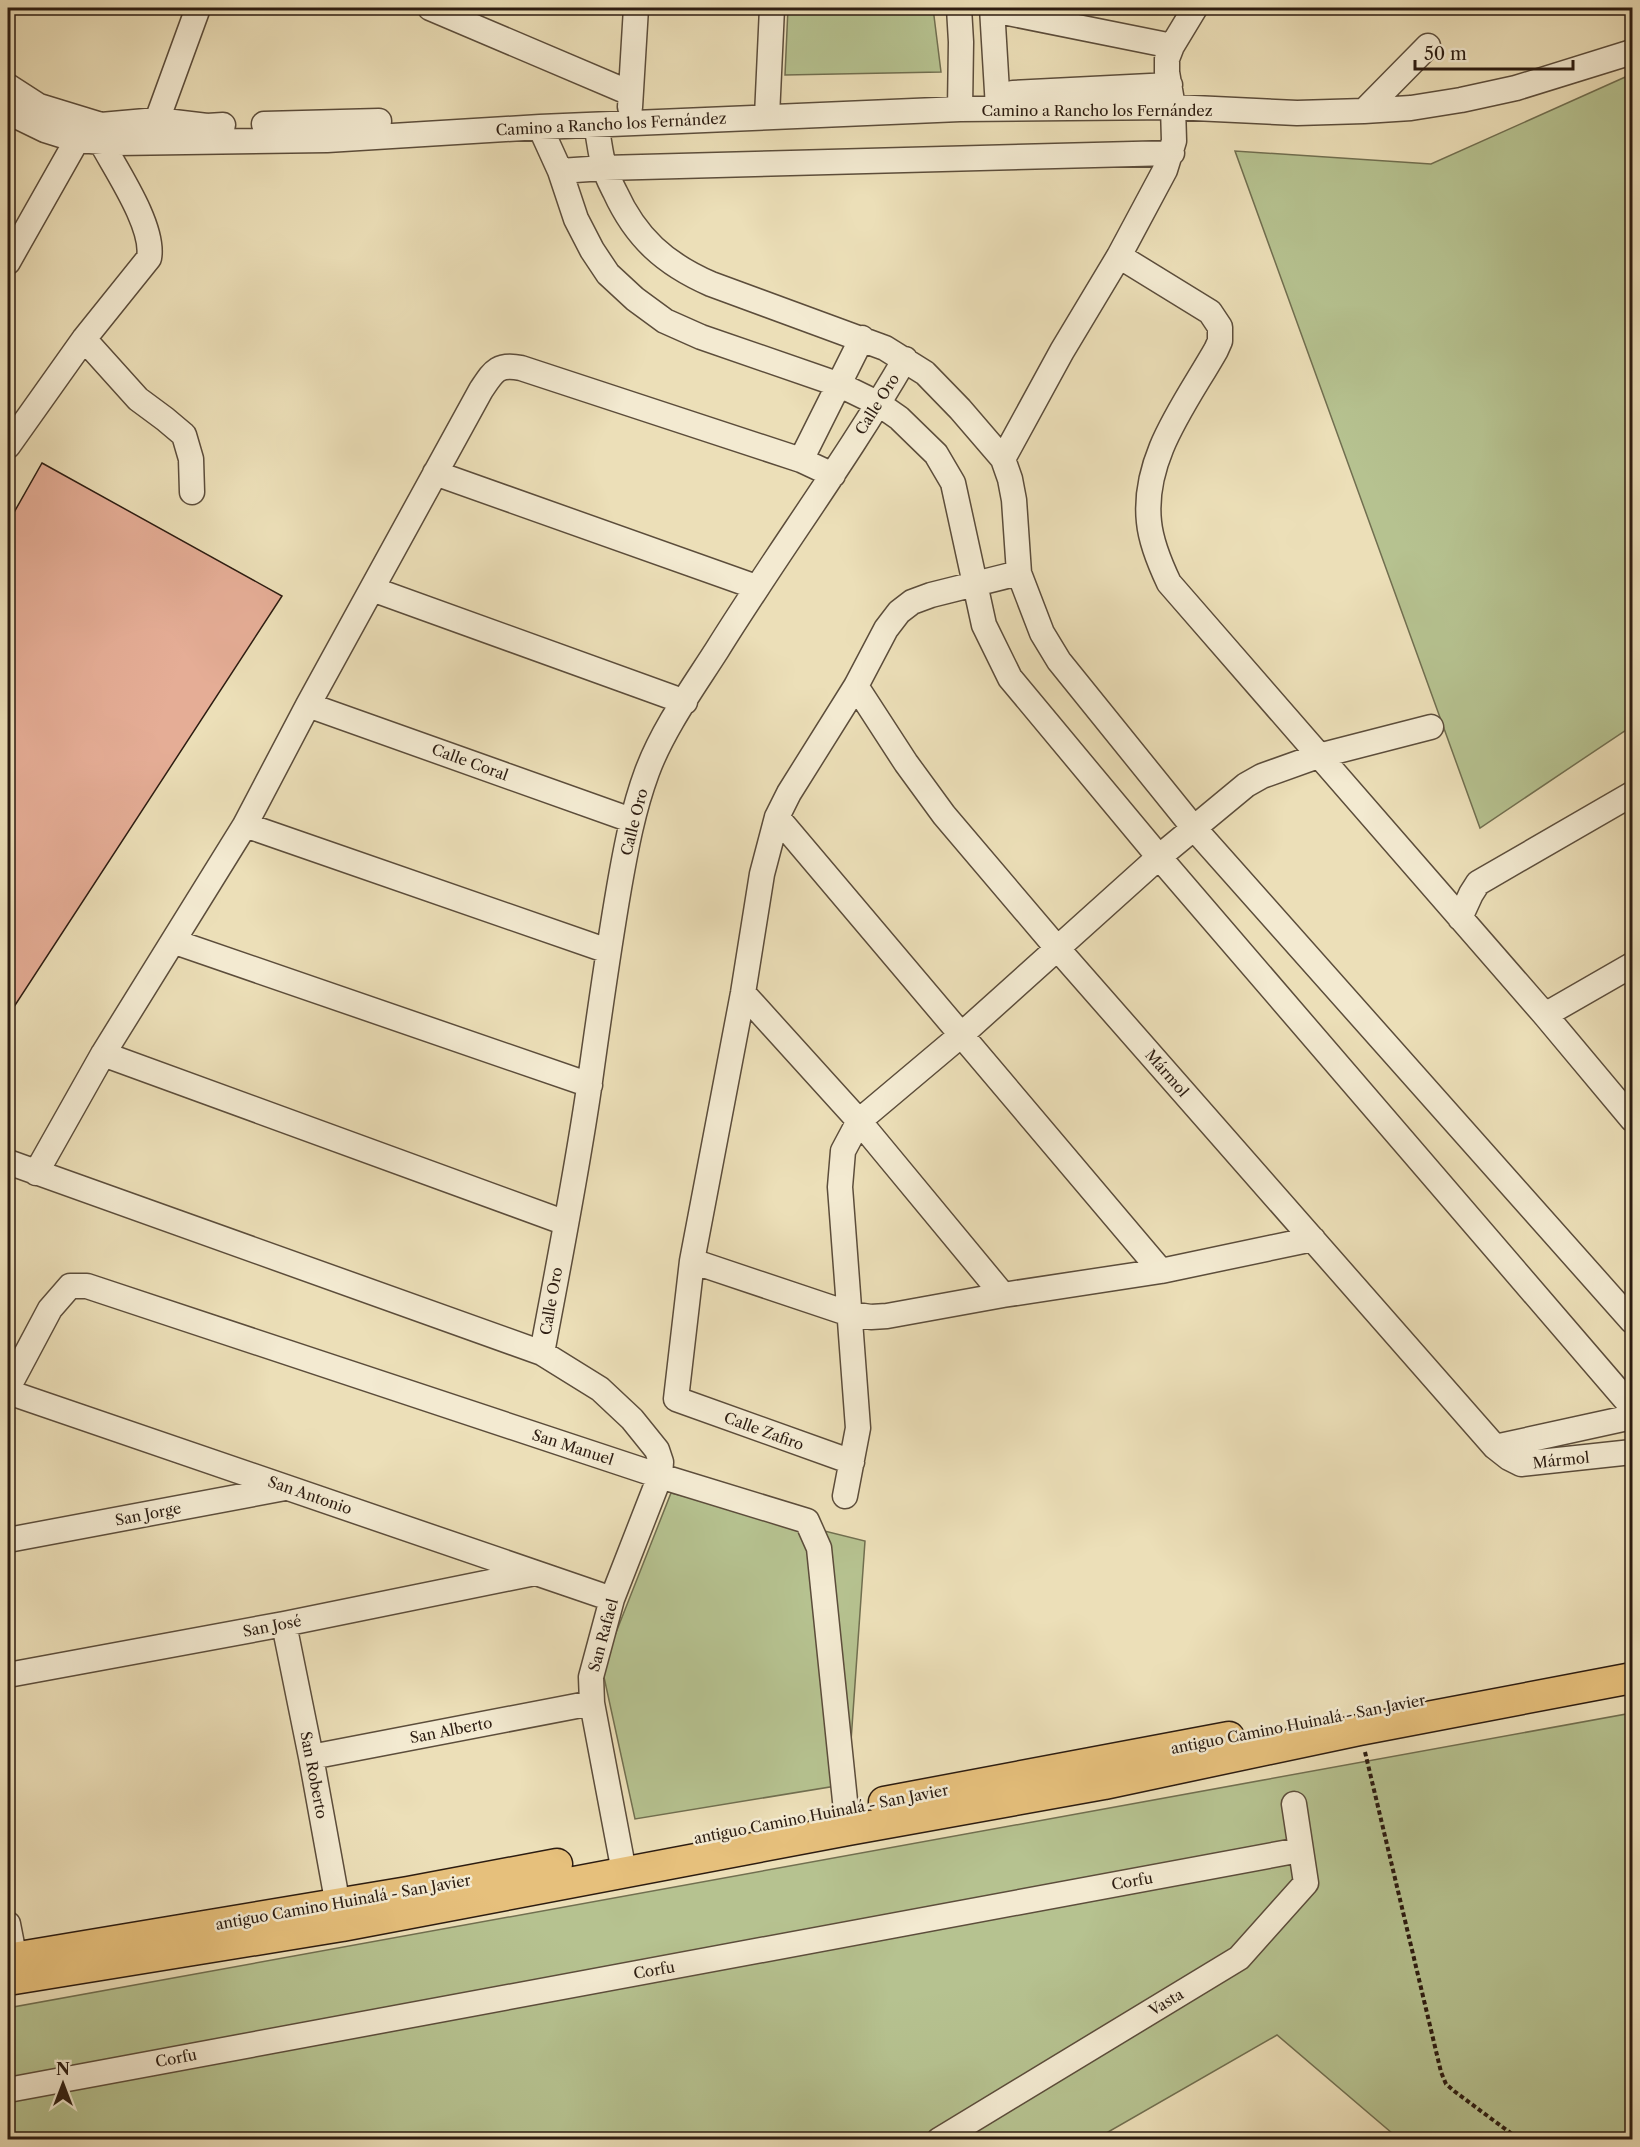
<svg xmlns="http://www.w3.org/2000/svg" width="1640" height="2147" font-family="'Libre Caslon Text',serif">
<rect width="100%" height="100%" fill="#ecdfb8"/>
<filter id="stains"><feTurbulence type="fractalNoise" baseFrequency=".00333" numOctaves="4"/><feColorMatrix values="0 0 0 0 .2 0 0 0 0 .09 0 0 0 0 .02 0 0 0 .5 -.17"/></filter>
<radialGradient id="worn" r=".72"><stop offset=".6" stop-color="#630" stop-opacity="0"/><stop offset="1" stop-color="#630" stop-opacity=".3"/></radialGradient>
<path fill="#b6c290" stroke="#716f50" stroke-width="1.5" d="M 788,8 L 933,8 L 941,72 L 785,75 Z
M 1632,74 L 1632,726 L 1480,828 L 1235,151 L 1431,164 Z
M 671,1493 L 865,1541 L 848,1784 L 635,1819 L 602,1668 Z
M 1632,1713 L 1632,2139 L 1399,2139 L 1277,2035 L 1096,2139 L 8,2140 L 8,2008 Z"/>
<path fill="#e5ad96" stroke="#2c1c11" stroke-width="1.5" d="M 42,463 L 282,596 L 8,1016 L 8,523 Z"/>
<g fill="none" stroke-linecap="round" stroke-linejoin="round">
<g stroke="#5c4d3b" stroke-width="27">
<path id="minor" d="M 430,8 L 630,93
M 959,8 L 961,42 L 960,109
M 992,8 L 998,108
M 993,10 L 1172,46
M 8,86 L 39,106 L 101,125 L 157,120 L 207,126 L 223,125
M 1013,93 L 1170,85
M 630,107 L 636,8
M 1364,111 L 1428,46
M 8,112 L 45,130 L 77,140 L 116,143 L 327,140 L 540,127 L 960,109 L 1173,107 L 1297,113 L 1364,111 L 1411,108 L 1461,100 L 1516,88 L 1632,52
M 767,116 L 772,8
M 264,124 L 379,121
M 596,125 C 599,138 600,153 604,166 C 606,175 611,184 615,192 C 636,238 665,264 711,284 L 885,348 L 925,373 L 960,409 L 1003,459 L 1010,479 L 1014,500 L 1019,573 L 1042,633 L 1059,661 L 1193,827 L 1632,1321
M 540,127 L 560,171 L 576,219 L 592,250 L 608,274 L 635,299 L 665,321 L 701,337 L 840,385 L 879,404 L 899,418 L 936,454 L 953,483 L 984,625 L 1010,678 L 1159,857 L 1632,1407
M 152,134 L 198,8
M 560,171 L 604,168 L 1172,153
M 1119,256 L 1210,312 L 1220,327 L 1220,341 L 1216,350 C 1186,403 1142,458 1149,522 C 1151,543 1160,564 1169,583 L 1545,1015 L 1632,1119
M 8,262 L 77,140
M 84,339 L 138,399 L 165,419 L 184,435 L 191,459 L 192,492
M 8,446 L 84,339 L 149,258 C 155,227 116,170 101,142
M 1003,459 L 1062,351 L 1119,256 L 1165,170 L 1174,141 L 1173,107 L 1167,72 L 1167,59 L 1172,46 L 1195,8
M 801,460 L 862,338
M 435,473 L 756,587
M 372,589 L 685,702
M 856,686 L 906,763 L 944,815 L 1057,948 L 1495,1447 L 1509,1458 L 1521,1464 L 1632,1452
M 308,705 L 631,820
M 777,817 L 1161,1271
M 245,825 L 608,951
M 1460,918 L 1471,894 L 1478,883 L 1632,794
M 175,942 L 590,1085
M 743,993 L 859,1121 L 1003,1295
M 1545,1015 L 1632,965
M 103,1054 L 566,1223
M 8,1162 L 542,1353 L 600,1389 L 632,1419 L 657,1450 L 661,1462 L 660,1476 L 612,1599 L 591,1677 L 592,1703 L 624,1872
M 36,1173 L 103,1054 L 245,825 L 308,705 L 481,390 C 493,372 497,363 521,368 L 801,460 L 833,475
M 692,1261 L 850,1314 L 871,1317 L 887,1316 L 1003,1295 L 1161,1271 L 1313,1239
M 542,1353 C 559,1262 577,1172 590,1081 C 599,1016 608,952 619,888 C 626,848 633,810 647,772 C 663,729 692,689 717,650 C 778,552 847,459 905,359
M 8,1388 L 50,1309 L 70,1286 L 87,1286 L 660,1476 L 807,1521 L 819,1548 L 848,1830
M 8,1392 L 612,1599
M 1495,1447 L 1632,1417
M 852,1462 L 676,1399 L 692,1261 L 743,993 L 762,874 L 777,817 L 789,793 L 856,686 L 886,629 L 899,612 L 912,602 L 931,595 L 1019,573
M 845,1496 L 858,1428 L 840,1187 L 843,1151 L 859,1121 L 960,1036 L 1159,857 L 1246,785 L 1262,776 L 1318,756 L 1431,727
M 8,1540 L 285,1488
M 284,1624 L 311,1757 L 341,1922
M 8,1675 L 284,1624 L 535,1573
M 311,1757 L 592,1703
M 8,1924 L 18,1975
M 8,2090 L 1300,1850
M 939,2140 L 1239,1958 L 1306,1883 L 1294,1804"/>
</g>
<g stroke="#2c1c11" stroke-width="33">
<path id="major" d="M 884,1802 L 1229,1737
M 13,1958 L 408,1892 L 557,1864
M 8,1980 L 342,1926 L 848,1830 L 1104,1784 L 1359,1730 L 1632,1678"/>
</g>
<path stroke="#2c1c11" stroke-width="4" stroke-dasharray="4.5 3" stroke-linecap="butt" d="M 1365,1752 L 1441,2072 L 1446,2084 L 1454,2091 L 1520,2140"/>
<use href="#minor" stroke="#f3ead1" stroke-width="24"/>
<use href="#major" stroke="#e6c07c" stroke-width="30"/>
</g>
<g text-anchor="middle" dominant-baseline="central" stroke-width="5" stroke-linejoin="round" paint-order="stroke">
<g font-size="15" fill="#2c1c11" stroke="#f3ead1">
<text x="1097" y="110">Camino a Rancho los Fernández</text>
<text transform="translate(611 124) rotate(-3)">Camino a Rancho los Fernández</text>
<text transform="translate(877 404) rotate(-58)">Calle Oro</text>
<text transform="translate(470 762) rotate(20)">Calle Coral</text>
<text transform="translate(634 822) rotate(-76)">Calle Oro</text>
<text transform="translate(1167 1073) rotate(49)">Mármol</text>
<text transform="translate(551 1301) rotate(-80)">Calle Oro</text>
<text transform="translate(764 1431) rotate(20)">Calle Zafiro</text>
<text transform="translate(573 1447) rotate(18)">San Manuel</text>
<text transform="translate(1561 1460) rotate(-6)">Mármol</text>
<text transform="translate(310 1495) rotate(19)">San Antonio</text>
<text transform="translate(148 1514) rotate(-11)">San Jorge</text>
<text transform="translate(272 1626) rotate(-11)">San José</text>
<text transform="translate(603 1635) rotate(-75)">San Rafael</text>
<text transform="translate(1298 1724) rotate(-11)">antiguo Camino Huinalá - San Javier</text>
<text transform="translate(451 1730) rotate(-11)">San Alberto</text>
<text transform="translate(314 1775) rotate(79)">San Roberto</text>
<text transform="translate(821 1814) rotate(-11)">antiguo Camino Huinalá - San Javier</text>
<text transform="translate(1132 1881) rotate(-10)">Corfu</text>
<text transform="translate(343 1902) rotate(-10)">antiguo Camino Huinalá - San Javier</text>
<text transform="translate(654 1970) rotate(-10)">Corfu</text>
<text transform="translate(1166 2002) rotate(-31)">Vasta</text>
<text transform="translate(176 2058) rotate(-11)">Corfu</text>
</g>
</g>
<rect width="1640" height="2147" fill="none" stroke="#ecdfb8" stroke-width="30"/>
<rect x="9" y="9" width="1622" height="2129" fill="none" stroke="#2c1c11" stroke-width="3"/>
<rect x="15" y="15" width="1610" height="2117" fill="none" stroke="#2c1c11" stroke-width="1.5"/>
<g transform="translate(63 2084)" stroke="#f3ead1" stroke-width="4.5" paint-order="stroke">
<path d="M0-4.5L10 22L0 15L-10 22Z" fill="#2c1c11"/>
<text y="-9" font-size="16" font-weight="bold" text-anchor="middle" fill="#2c1c11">N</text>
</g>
<path d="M1415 60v9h158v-9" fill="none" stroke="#2c1c11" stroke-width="3"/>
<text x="1424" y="60" font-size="18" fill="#2c1c11" stroke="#f3ead1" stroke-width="4.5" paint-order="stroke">50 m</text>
<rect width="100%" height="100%" filter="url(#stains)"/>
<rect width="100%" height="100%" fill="url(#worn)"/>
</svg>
